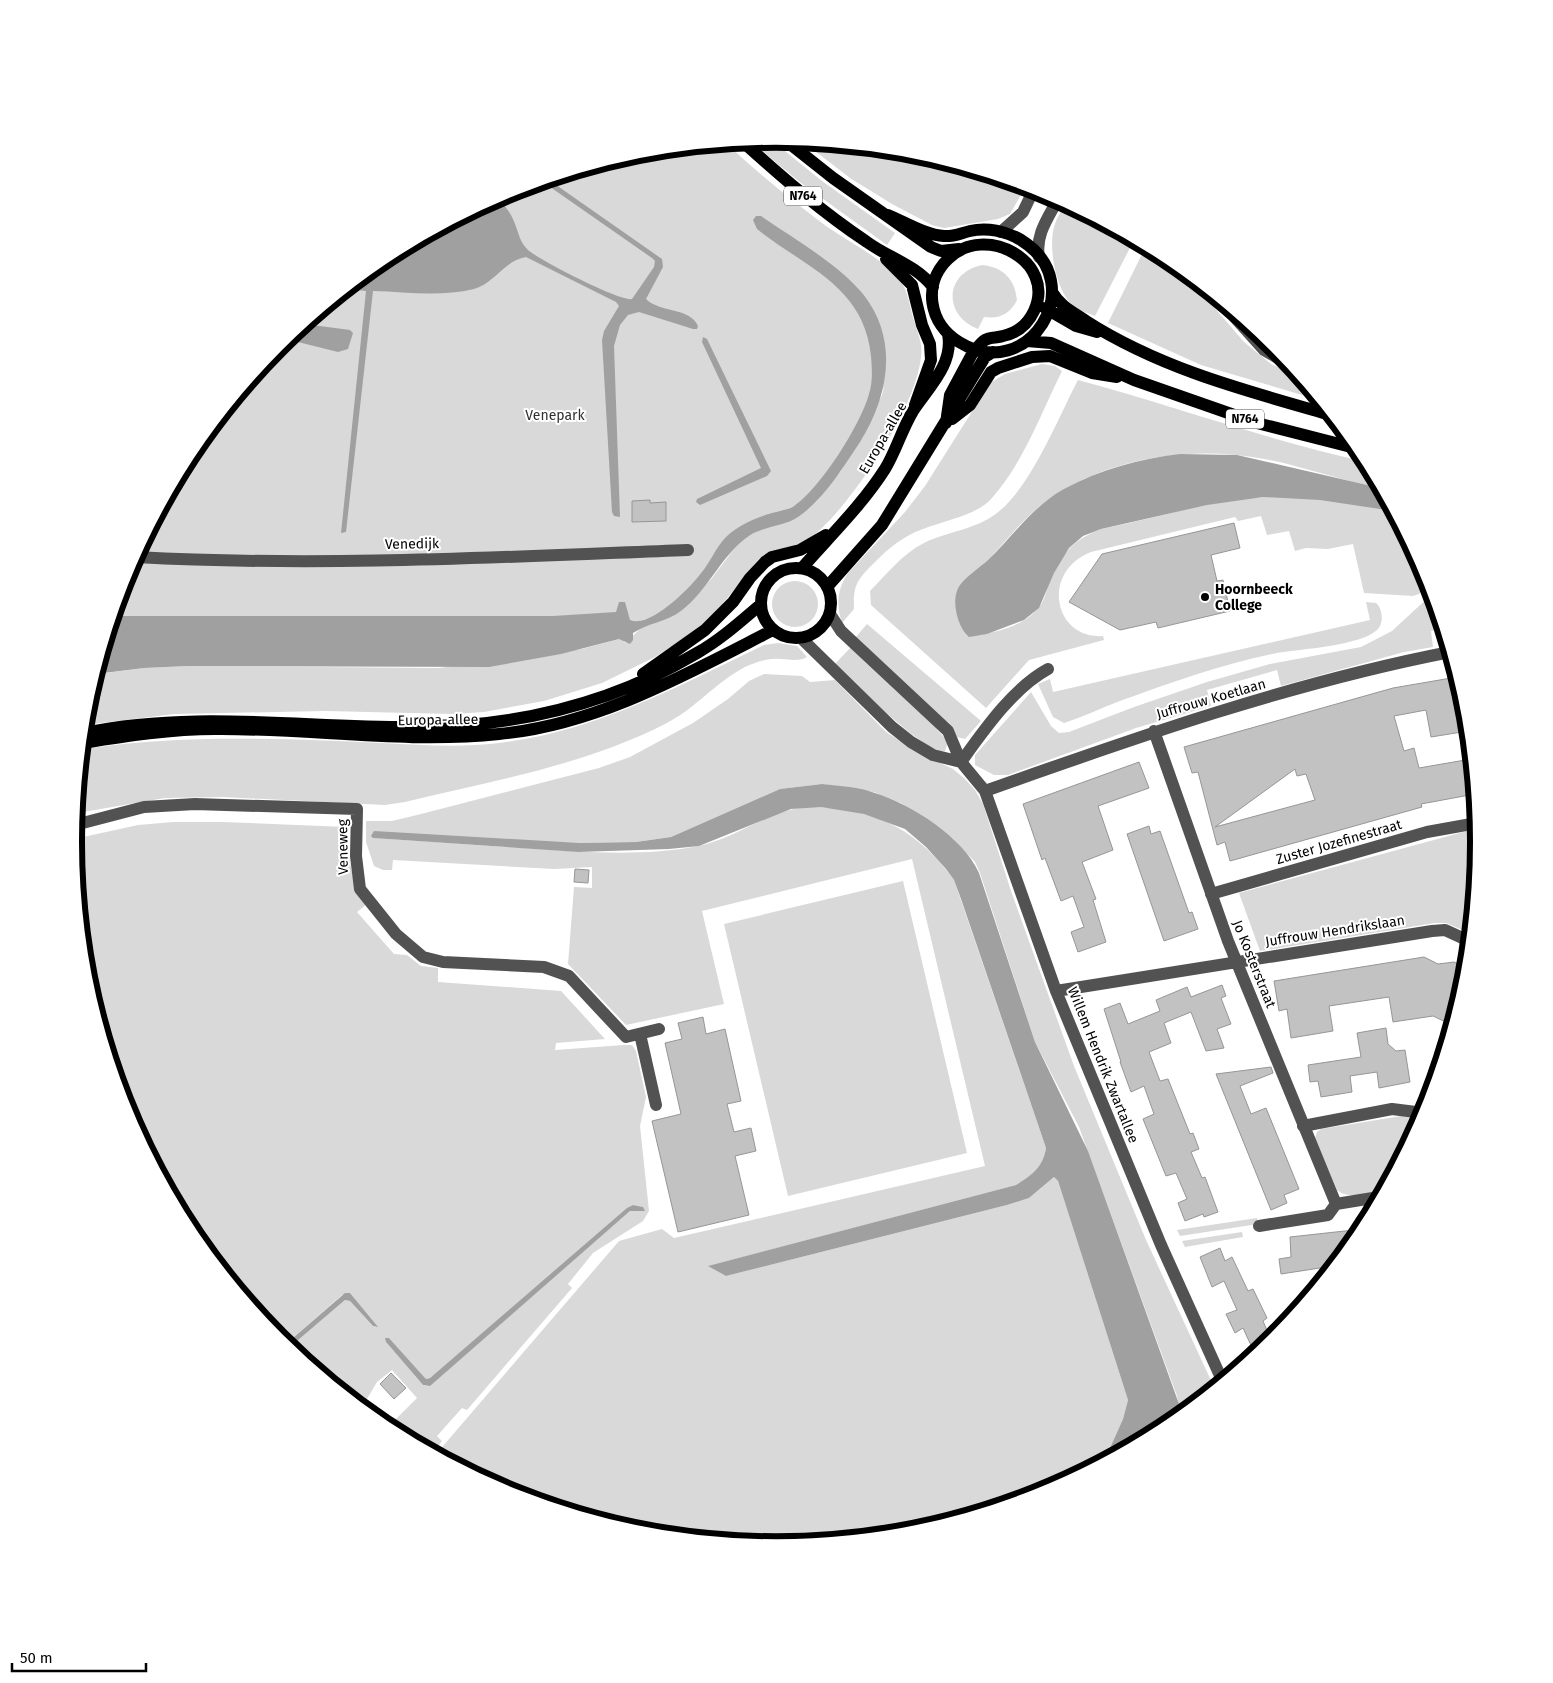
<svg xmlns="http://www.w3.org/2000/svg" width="1553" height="1683" font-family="'Fira Sans',sans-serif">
<rect width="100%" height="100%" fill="#fff"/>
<path fill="#d9d9d9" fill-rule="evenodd" d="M 770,139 L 822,181 L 895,233 L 887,245 L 801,183 L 750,141 Z
M 802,141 L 914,152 L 1026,186 L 1010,214 L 998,219 L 944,228 L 932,225 L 892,204 L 850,178 Z
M 727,144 C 758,173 791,200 826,226 C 850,243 879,256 899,279 C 907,289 909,301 912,314 C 916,329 923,341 921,357 C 916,408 852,504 813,536 C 796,549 774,548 758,560 L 712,617 L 680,641 L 655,657 L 602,683 L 544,701 L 484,712 L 454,714 L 325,711 L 174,714 L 85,725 L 87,704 L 96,674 L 99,674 L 144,668 L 188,666 L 439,668 L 582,649 L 619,639 L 623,639 L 625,643 L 640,629 L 681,611 L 712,578 L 737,545 L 749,536 L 761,529 L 789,521 L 816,502 L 841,471 L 882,395 L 884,387 L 817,495 L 741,531 L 666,613 L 623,626 L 102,654 L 127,572 L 192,451 L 280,344 L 386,257 L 508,192 L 640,152 Z
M 1066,203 L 1134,240 L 1095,316 C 1089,313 1080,311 1074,307 C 1056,292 1047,245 1055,224 C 1057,217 1062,210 1066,203 Z
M 1146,246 L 1167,257 L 1201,285 L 1213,306 L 1244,342 L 1271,364 L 1300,377 L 1319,400 L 1201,365 L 1108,323 Z
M 982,265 C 1003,267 1015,279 1017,300 C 1010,314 1000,319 984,317 L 978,329 C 943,316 944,273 982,265 Z
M 1042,364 L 1055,366 L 1062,371 C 1041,413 1024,462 992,498 C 976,516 945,520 923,529 C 903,536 889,548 874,563 C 857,580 853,585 854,609 L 842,623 C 836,605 837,589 848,573 L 905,512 L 925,486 L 990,383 L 1005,374 Z
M 1078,380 C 1175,406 1269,441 1367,462 L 1380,488 C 1332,479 1285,459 1236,455 C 1172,449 1102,462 1048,500 C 1022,518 1004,545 981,567 C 976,572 969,576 964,581 C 950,598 956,622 969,636 C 992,634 1024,627 1039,607 C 1044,601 1046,593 1048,586 C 1060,556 1070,541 1101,529 C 1155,519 1208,500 1263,497 C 1306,495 1350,504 1393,511 L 1426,573 L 1429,584 L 1419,594 L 1413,596 L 1364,593 L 1353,544 L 1328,549 L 1306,548 L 1295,551 L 1289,531 L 1267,535 L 1261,516 L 1238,521 L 1235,517 L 1091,552 C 1040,572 1054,640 1103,636 L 1104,640 L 1029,660 L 986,708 L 871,605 L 870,591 C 886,575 902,554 924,543 C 948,531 975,530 997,513 C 1031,487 1058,418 1078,380 Z
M772 604a23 23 0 1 1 46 0a23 23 0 1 1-46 0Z
M 1432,594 L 1443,629 L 1431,631 L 1433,647 L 1404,652 L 1281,686 L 1277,670 L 1207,690 L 1211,706 L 1136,728 L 1008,775 L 994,775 L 975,765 L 975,755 L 1031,692 L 1051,726 L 1059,733 L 1069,732 L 1134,707 L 1207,682 L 1270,664 L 1361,647 L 1392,631 Z
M 1366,602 L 1376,603 C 1383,609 1384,624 1377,630 C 1360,646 1300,649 1277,653 C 1226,663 1169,683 1120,701 C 1101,708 1083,717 1064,723 L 1053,717 L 1038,684 L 1050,679 L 1053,692 L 1370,620 Z
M 867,624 L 981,721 L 965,739 L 957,737 L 949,723 L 930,710 L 855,638 Z
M 778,643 L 797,646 L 807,657 C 796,663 786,658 774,659 C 764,659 754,663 745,667 C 716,682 695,709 665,724 C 584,765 493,781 405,802 L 385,805 L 222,797 L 165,798 L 77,813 L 83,751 L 92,748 C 189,734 284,739 382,743 C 422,745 460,748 499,743 C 594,732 679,686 764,645 Z
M 851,647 L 934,726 L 948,742 L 945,751 C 923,753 853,681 835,664 Z
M 764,674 L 802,676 L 810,682 L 835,680 L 886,732 L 919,753 L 953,769 L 965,779 L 975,790 L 983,804 L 1011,891 L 1074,1066 L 1146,1240 L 1214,1387 L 1181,1414 L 1177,1396 L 1079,1127 L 1035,1042 L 980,873 L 975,862 L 953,839 L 901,803 L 874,792 L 822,784 L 780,789 L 671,837 L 636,842 L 580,843 L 373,838 C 424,841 474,845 524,848 C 580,852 643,857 698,846 C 740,838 775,804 820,807 C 879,810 919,832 954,880 L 1046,1148 C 1043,1167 1032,1175 1016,1185 L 709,1266 L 726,1276 L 1007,1205 L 1029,1198 L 1054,1177 L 1058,1181 L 1128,1400 L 1123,1419 L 1105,1459 L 1045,1491 L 913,1531 L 776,1544 L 639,1531 L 507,1491 L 437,1453 L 619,1241 L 662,1229 L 674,1238 L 985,1166 L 912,859 L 702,911 L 724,1004 L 626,1025 L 568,964 L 574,887 L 592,888 L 592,867 L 554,869 L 393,860 L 392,870 L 383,870 L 374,866 L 366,842 L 366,821 L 392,821 L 421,814 L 599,768 L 630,757 L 693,723 L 728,699 L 749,681 Z
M 173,822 L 223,822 L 346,827 C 351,862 347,872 367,904 L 357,912 L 394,954 L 407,955 L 421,966 L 438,968 L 438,982 L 561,991 L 605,1039 L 556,1043 L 555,1050 L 624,1045 L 632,1045 L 636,1051 L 646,1097 L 640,1126 L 649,1211 L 643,1221 L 593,1253 L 568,1284 L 572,1288 L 467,1410 L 462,1408 L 437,1436 L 442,1441 L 434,1452 L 391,1428 L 394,1421 L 417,1398 L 392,1370 L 377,1382 L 364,1404 L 357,1402 L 290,1347 L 345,1300 L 350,1301 L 373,1326 L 377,1327 L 350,1293 L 342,1295 L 286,1344 L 192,1232 L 127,1110 L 87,978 L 74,839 L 138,825 ZM 633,1205 L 643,1207 L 630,1211 L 427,1386 L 423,1385 L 386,1342 L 389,1338 L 426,1379 L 430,1378 Z
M 1478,828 L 1479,842 L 1470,933 L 1446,923 L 1435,923 L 1260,951 L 1239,893 Z
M 903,881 L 967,1153 L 788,1196 L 724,924 Z
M 1414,1114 L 1422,1117 L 1383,1191 C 1368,1193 1349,1200 1337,1190 L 1315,1138 L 1317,1132 L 1321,1129 Z
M 1257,1218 L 1258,1224 L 1180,1236 L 1177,1230 Z
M 1242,1232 L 1243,1237 L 1185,1247 L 1182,1241 Z"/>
<path fill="#a0a0a0" d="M 549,180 L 662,259 L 663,267 L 646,299 C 660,313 690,307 698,326 L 697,329 L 693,329 L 639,312 L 628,315 L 620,325 L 614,346 L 620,517 L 614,516 L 612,512 L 602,340 L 604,331 L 619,306 L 616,302 L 526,257 C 505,260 495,283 474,289 C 440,297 407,292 373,291 L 346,532 L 341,533 L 366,291 L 348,289 L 386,257 L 496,198 C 520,216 514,237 528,250 C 539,260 621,302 632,299 L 654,267 L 655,261 L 652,258 L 543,182 Z
M 756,216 L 761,216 C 793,238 838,264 863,294 C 899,339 889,396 860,442 C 842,469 825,498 798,517 C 785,526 764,526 749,536 C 721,555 708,591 681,611 C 666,622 648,623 633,633 L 633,640 L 630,644 L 619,639 L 561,654 L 489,667 L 188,666 L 144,668 L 96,674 L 114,616 L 553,616 L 616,612 L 619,602 L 625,602 L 630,620 C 650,629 691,587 702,572 C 711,561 716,547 726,537 C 739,525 755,518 772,513 C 779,511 788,510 794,506 C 820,489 861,424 869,394 C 873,381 872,369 871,356 C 864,286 806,268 757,229 L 753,220 Z
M 305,324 L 350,330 L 353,333 L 348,349 L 338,352 L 286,339 Z
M 703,337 L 707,339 L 771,471 L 767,476 L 700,505 L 696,502 L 697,499 L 761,468 L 702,342 Z
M 1180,454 L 1237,455 L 1380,488 L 1393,511 L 1320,500 L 1263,497 L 1207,505 L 1101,529 L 1083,536 L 1069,548 L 1054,573 L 1039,608 L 1024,620 L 987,634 L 969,637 C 958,628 952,604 957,591 C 961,579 980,568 989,559 C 1014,535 1033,506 1064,489 C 1101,469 1139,459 1180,454 Z
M 822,784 C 840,786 859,787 875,793 C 911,804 964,838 979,873 L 1035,1042 L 1088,1151 L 1179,1404 L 1181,1414 L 1167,1426 L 1105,1459 L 1123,1419 L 1128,1400 L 1058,1181 L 1054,1177 L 1029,1198 L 1007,1205 L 726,1276 L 708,1266 L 1016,1185 C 1032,1175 1043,1167 1046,1148 L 961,899 L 954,880 L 946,869 L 926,847 L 905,829 L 864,814 L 821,807 L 791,809 L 699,846 L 669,849 L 578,852 L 373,838 L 371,836 L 374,831 L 580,843 L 636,842 L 671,837 L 780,789 Z
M 633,1205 L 643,1207 L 645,1211 L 630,1211 L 430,1386 L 423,1385 L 386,1342 L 385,1338 L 389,1338 L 426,1379 L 430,1378 L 627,1208 Z
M 345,1293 L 350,1293 L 378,1327 L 373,1326 L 350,1301 L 345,1300 L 290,1347 L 286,1344 Z"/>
<path fill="#c2c2c2" stroke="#969696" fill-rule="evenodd" d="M 650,500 L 650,503 L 666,502 L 666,521 L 632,522 L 632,501 Z
M 1234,523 L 1240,548 L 1211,555 L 1217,581 L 1223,580 L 1230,611 L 1158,628 L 1156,622 L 1120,630 L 1069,602 L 1102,554 Z
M 1457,677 L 1466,705 L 1468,731 L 1431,737 L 1426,710 L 1394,716 L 1404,751 L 1414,748 L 1419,768 L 1471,759 L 1475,794 L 1421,804 L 1422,807 L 1230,861 L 1225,842 L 1217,845 L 1198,772 L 1192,773 L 1184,747 L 1393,688 ZM 1295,769 L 1297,776 L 1306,774 L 1315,800 L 1215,827 Z
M 1139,762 L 1149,788 L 1098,806 L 1113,850 L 1082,862 L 1096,899 L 1093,900 L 1106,942 L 1078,952 L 1071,932 L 1084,927 L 1073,896 L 1061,901 L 1045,858 L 1042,860 L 1023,804 Z
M 1149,826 L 1151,834 L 1160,831 L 1189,913 L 1192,912 L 1198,929 L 1164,941 L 1127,834 Z
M 575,869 L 589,870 L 588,883 L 574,882 Z
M 1424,957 L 1438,964 L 1454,962 L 1467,968 L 1466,979 L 1452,1025 L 1433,1016 L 1393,1022 L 1389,997 L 1329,1006 L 1333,1031 L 1291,1038 L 1287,1009 L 1279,1011 L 1274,981 Z
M 1222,985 L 1226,996 L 1221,998 L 1231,1024 L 1217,1029 L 1224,1048 L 1206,1051 L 1191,1012 L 1164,1023 L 1171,1043 L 1149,1052 L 1160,1081 L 1168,1079 L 1190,1134 L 1193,1133 L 1199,1149 L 1191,1152 L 1202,1178 L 1205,1177 L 1218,1212 L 1204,1217 L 1203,1214 L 1185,1221 L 1178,1203 L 1187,1199 L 1176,1173 L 1166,1176 L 1143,1119 L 1154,1114 L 1144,1086 L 1131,1092 L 1120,1062 L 1121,1062 L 1104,1009 L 1120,1003 L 1128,1024 L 1160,1011 L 1156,1000 L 1187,987 L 1191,997 Z
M 703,1017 L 706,1034 L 725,1029 L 741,1101 L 727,1104 L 734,1132 L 751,1128 L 756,1151 L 735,1156 L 749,1215 L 678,1232 L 652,1121 L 681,1114 L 665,1043 L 682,1039 L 678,1023 Z
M 1386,1028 L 1388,1044 L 1396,1051 L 1405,1050 L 1410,1082 L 1379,1088 L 1377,1072 L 1350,1076 L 1352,1092 L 1321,1097 L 1318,1081 L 1310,1082 L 1308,1065 L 1361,1057 L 1357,1033 Z
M 1271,1067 L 1273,1073 L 1240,1086 L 1251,1114 L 1266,1108 L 1299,1189 L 1284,1195 L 1287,1203 L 1271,1210 L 1216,1074 Z
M 1363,1229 L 1333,1266 L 1281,1274 L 1279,1259 L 1291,1257 L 1290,1237 Z
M 1220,1248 L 1225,1261 L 1232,1257 L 1248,1291 L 1253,1289 L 1267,1318 L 1263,1321 L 1271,1340 L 1255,1354 L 1243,1328 L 1235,1333 L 1226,1314 L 1237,1310 L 1224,1281 L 1212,1287 L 1200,1257 Z
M 391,1373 L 406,1388 L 394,1399 L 380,1384 Z"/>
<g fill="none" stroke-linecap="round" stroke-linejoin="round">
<path stroke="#525252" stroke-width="12" d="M 1001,232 L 1023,212 L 1034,189
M 1039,257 C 1035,235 1048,218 1058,199
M 1221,302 L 1264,350 L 1290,365
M 136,557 C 320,567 504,557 688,550
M 830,614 L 841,631 L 948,731 L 961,762 L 985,791 L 1056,991 L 1161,1245 L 1222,1380
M 801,638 L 892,727 L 911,742 L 933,755 L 961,762
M 1154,731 L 1228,941 L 1336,1204
M 961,762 C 984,730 1013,688 1048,669
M 985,791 C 1137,737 1291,683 1450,652
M 75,825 L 144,807 L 195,804 L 357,809 L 356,856 L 360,889 L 396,934 L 423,957 L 443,962 L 544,967 L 569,976 L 626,1037 L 659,1029
M 1211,894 L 1427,832 L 1477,823
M 1056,991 L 1432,931 L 1445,930 L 1469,941
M 640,1034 L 656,1105
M 1303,1126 L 1392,1109 L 1424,1113
M 1259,1226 L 1328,1215 L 1336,1204 L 1379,1197"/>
<path stroke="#000" stroke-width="12" d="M 785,140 L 833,178 L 931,247 L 941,251 L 959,249
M 743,142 C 783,178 822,212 867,242 C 889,258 916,265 933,287
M 888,215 C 905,222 926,235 944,236 C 953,237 961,233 970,231 C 987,227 1006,231 1021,240 C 1092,284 1028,385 959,342 C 929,324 922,284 948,259 C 985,222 1057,262 1034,311 C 1028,324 1017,333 1003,336 C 997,338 990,337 985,340 C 979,344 976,350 972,354 L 950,395 L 946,423
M 886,259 L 912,285 L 922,325 L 930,344 L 931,360 L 915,405
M 1052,292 C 1060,306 1073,312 1086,321 C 1161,369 1247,391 1331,415
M 1045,308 L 1076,326 L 1097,332
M 1027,341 L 1051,343 L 1134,380 L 1257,423 L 1359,449
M 952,419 L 970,405 L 991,372 L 998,368 L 1032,357 L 1050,356 L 1092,373 L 1117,377
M761 603a35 35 0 1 1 70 0a35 35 0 1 1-70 0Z
M 802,568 C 830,536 862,505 885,469 C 896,451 902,429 913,411 C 928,388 954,364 948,334
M 827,587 L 882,525 L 985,357 L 993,352
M 643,674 L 705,630 L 733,602 L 750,578 L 765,562 L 772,557 L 800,550 L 826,535
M 84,733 C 194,710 305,728 416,727 C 516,727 611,704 697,653 C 720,640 740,622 760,605
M 83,743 C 127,736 171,729 215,729 C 309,728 404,744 499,734 C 597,725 687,674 773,630"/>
</g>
<circle fill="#000" stroke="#fff" stroke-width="2" cx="1205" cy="597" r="5"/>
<g text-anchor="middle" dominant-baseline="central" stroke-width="4" stroke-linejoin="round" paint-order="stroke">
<g fill="#fff" stroke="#4c4c4c" stroke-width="1">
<rect x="784" y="186.5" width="38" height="19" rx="4"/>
<rect x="1226" y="409.5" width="38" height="19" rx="4"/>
</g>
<g font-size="12" font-weight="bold" fill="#000">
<text x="803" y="196">N764</text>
<text x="1245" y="419">N764</text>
</g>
<g font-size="14" fill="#303030" stroke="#fff">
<text x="555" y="415">Venepark</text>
</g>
<g font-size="14" fill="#000" stroke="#fff">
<text transform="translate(883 438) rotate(-60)">Europa-allee</text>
<text transform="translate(412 544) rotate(-1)">Venedijk</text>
<text transform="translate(1211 699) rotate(-16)">Juffrouw Koetlaan</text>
<text transform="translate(438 720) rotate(-1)">Europa-allee</text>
<text transform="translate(1339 842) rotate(-16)">Zuster Jozefinestraat</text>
<text transform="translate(343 847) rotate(-91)">Veneweg</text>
<text transform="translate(1335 931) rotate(-9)">Juffrouw Hendrikslaan</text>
<text transform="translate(1254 964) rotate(68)">Jo Kosterstraat</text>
<text transform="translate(1103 1065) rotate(68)">Willem Hendrik Zwartallee</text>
</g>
<g font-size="14" font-weight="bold" fill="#000" stroke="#fff" text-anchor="start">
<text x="1215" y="589">Hoornbeeck<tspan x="1215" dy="16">College</tspan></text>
</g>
</g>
<path d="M0 0H1553V1683H0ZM82 842a694 694 0 1 1 1388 0a694 694 0 1 1-1388 0Z" fill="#fff" fill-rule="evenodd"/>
<path fill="none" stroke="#000" stroke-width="6" d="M82 842a694 694 0 1 1 1388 0a694 694 0 1 1-1388 0Z"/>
<path d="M12 1663v8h134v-8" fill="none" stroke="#000000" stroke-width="2.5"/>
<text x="20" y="1663" font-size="15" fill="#000000" stroke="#ffffff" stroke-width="4" paint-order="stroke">50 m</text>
</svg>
